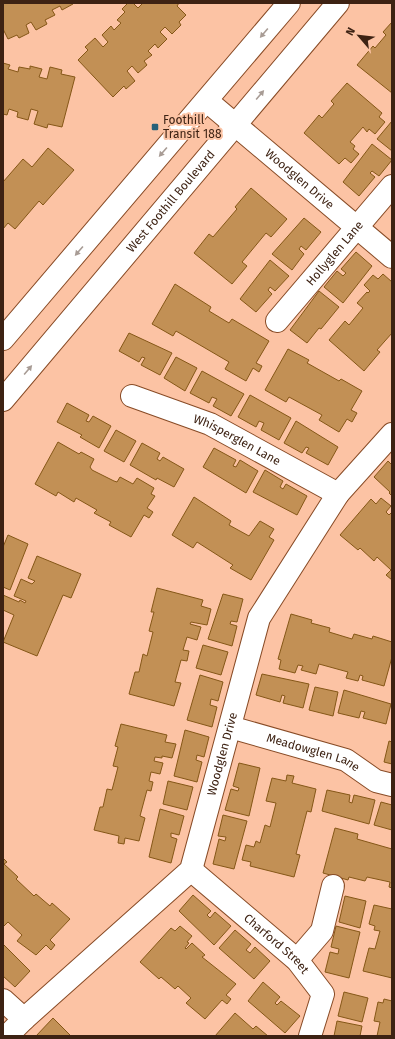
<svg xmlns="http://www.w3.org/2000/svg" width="395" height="1039" font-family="'Fira Sans',sans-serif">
<rect width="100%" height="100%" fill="#fcc3a4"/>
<path fill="#c29055" stroke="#855717" d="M 3,3 L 73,3 L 73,4 L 62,10 L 60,6 L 52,10 L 55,15 L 45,20 L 47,24 L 36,30 L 31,22 L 26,25 L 29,33 L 19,38 L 17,35 L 8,39 L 3,29 Z
M 128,3 L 133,3 L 138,8 L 143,3 L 179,3 L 177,6 L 186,15 L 179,22 L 181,25 L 172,34 L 165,27 L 160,32 L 167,39 L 158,48 L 155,44 L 148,51 L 152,55 L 144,61 L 147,65 L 138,73 L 132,66 L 127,71 L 135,81 L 126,89 L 124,86 L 113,97 L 78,60 L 88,50 L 85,47 L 95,38 L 103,47 L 108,42 L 102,35 L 111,26 L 114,30 L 121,23 L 117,20 L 125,12 L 122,9 Z
M 392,22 L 392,93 L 357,65 L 373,46 L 375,48 L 386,35 L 383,32 Z
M 3,63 L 10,65 L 8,69 L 18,72 L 19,67 L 30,69 L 30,66 L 42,69 L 39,77 L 47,79 L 50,67 L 62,70 L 61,74 L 75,77 L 62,127 L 48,124 L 47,128 L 34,124 L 38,111 L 31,109 L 28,120 L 17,117 L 18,112 L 9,109 L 7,115 L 3,114 Z
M 347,83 L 382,113 L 379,117 L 385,122 L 375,134 L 369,129 L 367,132 L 363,127 L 350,142 L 355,146 L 353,149 L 359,154 L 351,163 L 345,158 L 339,164 L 304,133 L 319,115 L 322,118 L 334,104 L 331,101 Z
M 392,121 L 392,151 L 377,139 Z
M 372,144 L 392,160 L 379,176 L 372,171 L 370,173 L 375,177 L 359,196 L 343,182 Z
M 48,148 L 74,170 L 43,205 L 39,201 L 15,229 L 8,223 L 3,229 L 3,182 L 23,159 L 32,167 Z
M 251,188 L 287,219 L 271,237 L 266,233 L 242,262 L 247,266 L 232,284 L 194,253 L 209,234 L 213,237 L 237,209 L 235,207 Z
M 304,218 L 321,232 L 306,250 L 301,246 L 299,249 L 304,254 L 292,270 L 272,254 Z
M 356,252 L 372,266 L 343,303 L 324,287 L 337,271 L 343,276 L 346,273 L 341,269 Z
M 270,260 L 289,276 L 275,291 L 270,287 L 268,290 L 272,294 L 256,312 L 240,299 Z
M 383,274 L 392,282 L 392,333 L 377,350 L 380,352 L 364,371 L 329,340 L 345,321 L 349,325 L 363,308 L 357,303 L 367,292 L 368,293 L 370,291 L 364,285 L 373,275 L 378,279 Z
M 175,284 L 211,307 L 209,311 L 229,323 L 232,319 L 269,341 L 256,363 L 262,366 L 259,372 L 253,368 L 246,381 L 225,369 L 229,362 L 176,331 L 173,336 L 152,324 Z
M 319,291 L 339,307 L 321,329 L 319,328 L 307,343 L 290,330 Z
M 129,333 L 172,353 L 160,375 L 141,365 L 145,358 L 142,357 L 139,362 L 119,351 Z
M 288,349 L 309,360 L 307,363 L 339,381 L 341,379 L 362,391 L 351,410 L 357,413 L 352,422 L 347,419 L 339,432 L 319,420 L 322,415 L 289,397 L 286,402 L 265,390 Z
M 176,357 L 197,368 L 185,391 L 164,378 Z
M 202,371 L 244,394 L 231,416 L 213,406 L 217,399 L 212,397 L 209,403 L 190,393 Z
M 250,395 L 291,418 L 279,440 L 261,430 L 264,423 L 259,421 L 256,427 L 238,417 Z
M 67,403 L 89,415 L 86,421 L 89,422 L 93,416 L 111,426 L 99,448 L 80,437 L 82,435 L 57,422 Z
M 296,421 L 338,447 L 328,465 L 306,453 L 309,448 L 306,447 L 302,453 L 284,443 Z
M 116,430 L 136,441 L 124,462 L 104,451 Z
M 58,442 L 79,454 L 81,452 L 94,459 L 90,467 L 92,470 L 114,481 L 117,482 L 120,477 L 133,484 L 137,478 L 154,488 L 151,494 L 155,496 L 147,508 L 153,512 L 149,518 L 144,515 L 131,537 L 109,525 L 111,522 L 94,513 L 97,510 L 76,498 L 74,502 L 58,492 L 56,496 L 35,484 Z
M 142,443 L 160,453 L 157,459 L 160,461 L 163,457 L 184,469 L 174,487 L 157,478 L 156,480 L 130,465 Z
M 214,448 L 236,460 L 233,466 L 236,467 L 240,460 L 258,471 L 246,493 L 203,467 Z
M 388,461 L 392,465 L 392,496 L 389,493 L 390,492 L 374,477 Z
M 265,470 L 283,481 L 280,487 L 283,489 L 286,484 L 307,496 L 297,515 L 253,492 Z
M 194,497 L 231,521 L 229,525 L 249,536 L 260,521 L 274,529 L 269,537 L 274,540 L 251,580 L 230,568 L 233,565 L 197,542 L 193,548 L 172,535 Z
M 381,498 L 391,506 L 386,512 L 389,515 L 391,513 L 392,514 L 392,580 L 386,575 L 391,570 L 377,557 L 374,561 L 360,548 L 358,550 L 340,535 L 371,499 L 376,504 Z
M 8,535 L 28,544 L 10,590 L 3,587 L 3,547 Z
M 37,556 L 81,574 L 71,598 L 63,595 L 37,656 L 3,642 L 14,615 L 3,610 L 3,595 L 19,602 L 20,600 L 25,603 L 26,601 L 14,596 L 21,579 L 32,584 L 35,581 L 28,578 Z
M 157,588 L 203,600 L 201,606 L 211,609 L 207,625 L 191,622 L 190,624 L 201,627 L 197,640 L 187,637 L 183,650 L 189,651 L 187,661 L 181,660 L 175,682 L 181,683 L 174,706 L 129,694 L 135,672 L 139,672 L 143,654 L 147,656 L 153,632 L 149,631 L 154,612 L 151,612 Z
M 223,594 L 243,599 L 237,622 L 231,621 L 230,624 L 237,626 L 232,646 L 208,639 Z
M 291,614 L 312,620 L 311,623 L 330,628 L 329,632 L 352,639 L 354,634 L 372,639 L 373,636 L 392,642 L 392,657 L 384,686 L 362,680 L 363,676 L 360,675 L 358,681 L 346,678 L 348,672 L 319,664 L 316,674 L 301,670 L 303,666 L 298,665 L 295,673 L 279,669 L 281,660 L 278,659 Z
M 203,645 L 228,652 L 221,675 L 196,668 Z
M 262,674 L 309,684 L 303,708 L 283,703 L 285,696 L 282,695 L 280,702 L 256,695 Z
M 200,675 L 223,682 L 218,701 L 211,699 L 210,705 L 217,707 L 212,727 L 187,720 Z
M 315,687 L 338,692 L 333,716 L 309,710 Z
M 344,690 L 391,704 L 386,724 L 363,718 L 365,712 L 361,711 L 359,718 L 338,713 Z
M 121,724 L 167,735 L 165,742 L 176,744 L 172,758 L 162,756 L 162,758 L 155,757 L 154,761 L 163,763 L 160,774 L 151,772 L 149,781 L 153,782 L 151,791 L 147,790 L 140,816 L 145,818 L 139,841 L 125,838 L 124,844 L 118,843 L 119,836 L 94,830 L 100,807 L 103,807 L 107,789 L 112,790 L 118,767 L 113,766 L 118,747 L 115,746 Z
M 185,730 L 209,737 L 204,757 L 197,755 L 196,760 L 202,762 L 197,782 L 174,776 Z
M 389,741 L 392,742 L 392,764 L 384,762 Z
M 239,763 L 260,768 L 249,816 L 225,810 L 231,789 L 238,791 L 239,788 L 233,786 Z
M 287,775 L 294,776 L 292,783 L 316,789 L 311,812 L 307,811 L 296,854 L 300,855 L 294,877 L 250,866 L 251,862 L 242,860 L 246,845 L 254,847 L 256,841 L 260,843 L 265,825 L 270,827 L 276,803 L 266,801 L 272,778 L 286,781 Z
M 168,781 L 193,787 L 187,810 L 163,804 Z
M 327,790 L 350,795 L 349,802 L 352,803 L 354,795 L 375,800 L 369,824 L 322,811 Z
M 381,802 L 392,805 L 392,830 L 374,825 Z
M 160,809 L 184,816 L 179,835 L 171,833 L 171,837 L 177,839 L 171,863 L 149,857 Z
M 223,815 L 247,821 L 234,869 L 213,864 L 219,839 L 225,841 L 226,837 L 218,836 Z
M 335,828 L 358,834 L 357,839 L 392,849 L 392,888 L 389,887 L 390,882 L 367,877 L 365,881 L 349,877 L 348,880 L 323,873 Z
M 3,858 L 7,862 L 4,864 L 18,877 L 16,879 L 34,896 L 36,894 L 50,906 L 52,903 L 70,919 L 50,940 L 55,945 L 51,950 L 46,945 L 36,955 L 17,941 L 22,935 L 8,922 L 3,927 Z
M 193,895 L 211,911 L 207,915 L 210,918 L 215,912 L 231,926 L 214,945 L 179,911 Z
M 345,896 L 366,901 L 360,928 L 339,922 Z
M 374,905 L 392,909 L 392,978 L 363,971 L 369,948 L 375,949 L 380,931 L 374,930 L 375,926 L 369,924 Z
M 180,926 L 192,936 L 187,942 L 189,943 L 185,948 L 186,949 L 192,943 L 205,955 L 202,957 L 236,984 L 226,995 L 231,999 L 227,1004 L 222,1000 L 205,1019 L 186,1003 L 191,998 L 178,986 L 175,989 L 161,977 L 159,979 L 140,962 L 171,928 L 175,931 Z
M 336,926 L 360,932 L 349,978 L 325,972 L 330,952 L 338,954 L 339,949 L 331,947 Z
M 235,930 L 251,944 L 246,950 L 250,953 L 255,947 L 270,961 L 254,979 L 219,948 Z
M 3,944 L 30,971 L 15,987 L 3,976 Z
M 263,982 L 280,997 L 275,1003 L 277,1005 L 281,1001 L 300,1016 L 285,1033 L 248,1001 Z
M 344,992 L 368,998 L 362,1022 L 338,1016 Z
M 384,999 L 392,1001 L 392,1036 L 377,1036 L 380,1022 L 374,1021 L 378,1002 L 383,1003 Z
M 235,1013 L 253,1029 L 256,1026 L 268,1036 L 215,1036 Z
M 53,1018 L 70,1035 L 68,1036 L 36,1036 Z
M 337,1021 L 362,1026 L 360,1036 L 334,1036 Z"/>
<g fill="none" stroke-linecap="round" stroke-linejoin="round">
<g stroke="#884b26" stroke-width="24">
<g id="minor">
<path id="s1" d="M 207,101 L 392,257"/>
<path id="s2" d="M 277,321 L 392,186"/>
<path id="s3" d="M 132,396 L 210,424 L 338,494"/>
<path id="s4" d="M 230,727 L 346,760 L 376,781 L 392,785"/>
<path id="s5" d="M 191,870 L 297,960 L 323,994 L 310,1036"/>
<path d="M 297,960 L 322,931 L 333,886"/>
<path d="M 3,1000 L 24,1019"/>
<path id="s6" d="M 7,1036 L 24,1019 L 191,870 L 259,618 L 338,494 L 392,434"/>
</g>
</g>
<g stroke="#884b26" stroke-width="24">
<g id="major">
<path d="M 3,339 L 289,3"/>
<path id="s7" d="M 3,400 L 338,3"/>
</g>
</g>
<use href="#minor" stroke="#fff" stroke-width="22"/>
<use href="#major" stroke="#fff" stroke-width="22"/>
</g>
<defs><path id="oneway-solid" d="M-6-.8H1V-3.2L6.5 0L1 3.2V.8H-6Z"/></defs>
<g fill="#a89c95">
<use href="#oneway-solid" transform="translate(264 33) rotate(130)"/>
<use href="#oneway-solid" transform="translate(260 95) rotate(-50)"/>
<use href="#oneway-solid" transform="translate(163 152) rotate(131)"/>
<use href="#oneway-solid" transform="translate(79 251) rotate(131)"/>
<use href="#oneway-solid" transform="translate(28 370) rotate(-50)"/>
</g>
<rect fill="#266079" stroke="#fcc3a4" stroke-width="1.5" x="151" y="123" width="8" height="8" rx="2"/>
<g text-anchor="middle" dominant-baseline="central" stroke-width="4" stroke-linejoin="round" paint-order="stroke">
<g font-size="12" fill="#3d2213" stroke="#fcc3a4" text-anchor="start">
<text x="163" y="120">Foothill<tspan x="163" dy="14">Transit 188</tspan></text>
</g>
<g font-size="12" fill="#3d2213" stroke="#fcc3a4">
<text stroke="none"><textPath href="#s1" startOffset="121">Woodglen Drive</textPath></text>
<text stroke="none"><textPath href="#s7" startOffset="260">West Foothill Boulevard</textPath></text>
<text stroke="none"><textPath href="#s2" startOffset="89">Hollyglen Lane</textPath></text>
<text stroke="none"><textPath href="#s3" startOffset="114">Whisperglen Lane</textPath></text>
<text stroke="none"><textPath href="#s6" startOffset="368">Woodglen Drive</textPath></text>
<text stroke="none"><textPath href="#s4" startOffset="87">Meadowglen Lane</textPath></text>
<text stroke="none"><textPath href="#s5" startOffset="113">Charford Street</textPath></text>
</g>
</g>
<rect width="395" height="1039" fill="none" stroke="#3d2213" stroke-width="8"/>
<g transform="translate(359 36) rotate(298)" stroke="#fcc3a4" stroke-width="3" paint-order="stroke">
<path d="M0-3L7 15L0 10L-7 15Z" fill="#3d2213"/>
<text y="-6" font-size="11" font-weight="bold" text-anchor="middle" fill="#3d2213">N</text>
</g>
</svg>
